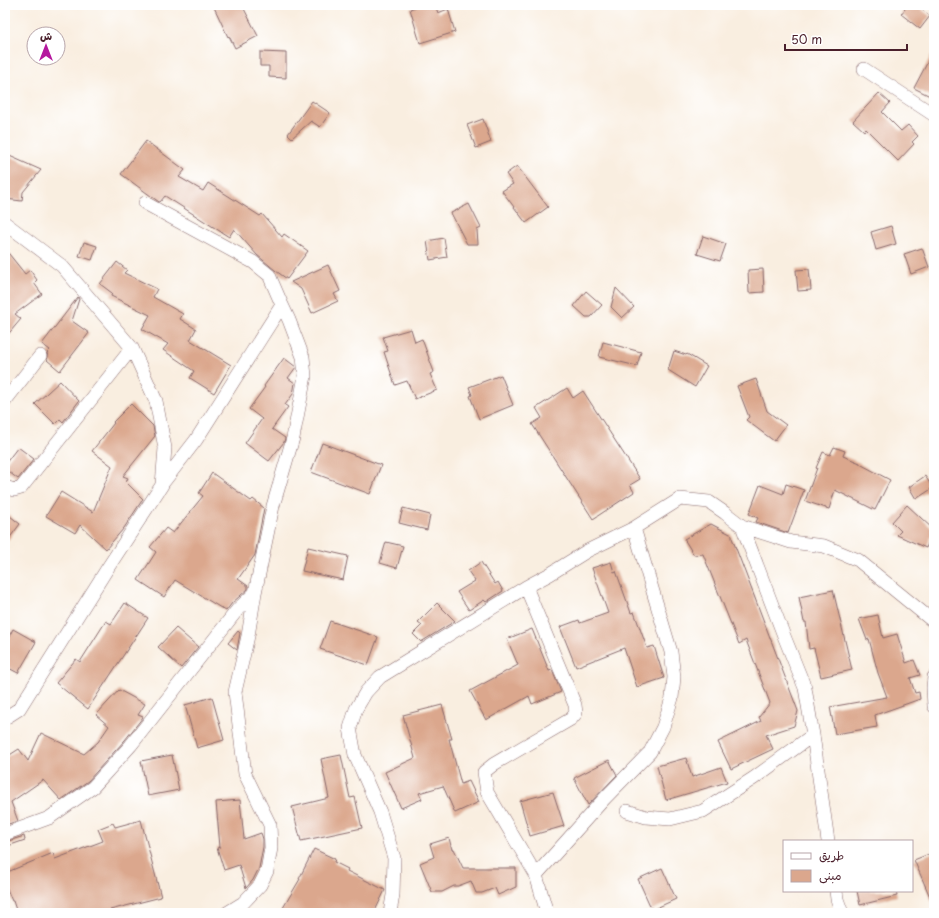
<svg xmlns="http://www.w3.org/2000/svg" width="939" height="918" font-family="'Playpen Sans','Playpen Sans Arabic',sans-serif">
<rect width="100%" height="100%" fill="#fff"/>
<filter id="ink" filterUnits="userSpaceOnUse"><feTurbulence type="fractalNoise" baseFrequency=".025" numOctaves="2"/><feDisplacementMap in="SourceGraphic" scale="8" xChannelSelector="R" yChannelSelector="G"/><feConvolveMatrix kernelMatrix="1 2 1 2 8 2 1 2 1" color-interpolation-filters="sRGB"/></filter>
<filter id="wash" filterUnits="userSpaceOnUse"><feTurbulence type="fractalNoise" baseFrequency=".012" numOctaves="4" result="noise"/><feDisplacementMap in="SourceGraphic" scale="16" xChannelSelector="R" yChannelSelector="G"/><feGaussianBlur stdDeviation="0.9" result="paint"/><feColorMatrix in="noise" values="0 0 0 0 0 0 0 0 0 0 0 0 0 0 0 0 0 1.4 0 .05"/><feComposite in="paint" operator="in"/></filter>
<g filter="url(#wash)">
<rect width="100%" height="100%" fill="#f9eee0"/>
<g id="blocks">
<path fill="#dba78d" d="M 213,5 L 242,5 L 258,36 L 235,48 L 229,36 L 228,37 Z
M 421,5 L 435,5 L 438,13 L 448,9 L 455,32 L 420,43 L 410,9 Z
M 908,5 L 916,5 L 930,16 L 920,29 L 901,14 Z
M 934,50 L 934,98 L 914,88 Z
M 260,52 L 286,53 L 286,78 L 269,77 L 269,66 L 260,66 Z
M 879,93 L 890,103 L 882,112 L 901,131 L 908,125 L 918,136 L 912,142 L 914,144 L 898,161 L 866,129 L 864,131 L 853,121 Z
M 312,101 L 330,113 L 320,127 L 311,121 L 292,138 L 288,134 Z
M 483,119 L 491,142 L 476,148 L 467,125 Z
M 146,141 L 185,170 L 179,177 L 203,191 L 208,183 L 260,216 L 262,214 L 282,237 L 284,234 L 308,251 L 287,279 L 276,271 L 257,255 L 234,229 L 229,237 L 165,196 L 160,202 L 159,202 L 121,174 Z
M 5,154 L 41,170 L 23,192 L 22,201 L 5,199 Z
M 517,166 L 548,207 L 526,223 L 502,191 L 513,184 L 506,174 Z
M 469,204 L 481,228 L 477,230 L 478,244 L 467,244 L 451,213 Z
M 891,226 L 896,244 L 876,250 L 871,232 Z
M 703,236 L 726,244 L 720,261 L 697,254 Z
M 444,238 L 447,257 L 430,260 L 427,241 Z
M 84,242 L 97,246 L 92,260 L 79,256 Z
M 922,248 L 929,267 L 911,274 L 904,254 Z
M 5,249 L 25,274 L 30,270 L 37,280 L 34,283 L 42,294 L 15,314 L 21,319 L 5,338 Z
M 117,262 L 127,270 L 124,273 L 157,289 L 153,297 L 183,314 L 180,319 L 196,329 L 190,340 L 231,365 L 214,393 L 190,378 L 194,371 L 163,350 L 168,344 L 142,329 L 150,315 L 111,296 L 112,293 L 100,284 Z
M 328,265 L 340,291 L 334,294 L 338,301 L 312,313 L 301,289 L 291,282 Z
M 763,269 L 764,292 L 749,293 L 748,270 Z
M 809,269 L 811,290 L 798,291 L 796,270 Z
M 616,288 L 634,307 L 622,318 L 611,307 Z
M 586,291 L 602,305 L 591,317 L 586,317 L 574,306 Z
M 78,297 L 79,299 L 72,321 L 89,333 L 60,371 L 47,360 L 48,357 L 47,353 L 50,350 L 42,344 Z
M 411,329 L 415,342 L 422,339 L 434,372 L 430,374 L 437,390 L 415,399 L 407,381 L 395,385 L 384,352 L 388,351 L 383,337 Z
M 603,342 L 641,352 L 637,366 L 599,357 Z
M 674,351 L 686,355 L 687,354 L 707,366 L 695,387 L 668,370 Z
M 284,358 L 296,367 L 288,378 L 295,383 L 293,394 L 285,405 L 288,407 L 272,429 L 285,438 L 284,442 L 269,461 L 245,443 L 262,419 L 249,409 L 265,387 L 264,386 Z
M 501,375 L 513,405 L 479,419 L 470,396 L 472,395 L 469,387 Z
M 756,379 L 767,411 L 786,425 L 774,441 L 746,420 L 749,417 L 737,386 Z
M 60,381 L 79,401 L 63,422 L 60,419 L 55,424 L 35,404 Z
M 567,388 L 573,398 L 583,391 L 640,479 L 630,485 L 634,492 L 593,519 L 532,424 L 542,418 L 536,408 Z
M 131,404 L 153,426 L 155,436 L 123,476 L 128,478 L 126,482 L 143,499 L 124,528 L 106,549 L 80,525 L 75,533 L 46,516 L 61,492 L 93,512 L 112,466 L 92,451 L 114,423 L 113,422 Z
M 322,443 L 381,465 L 370,494 L 311,472 Z
M 18,447 L 34,459 L 18,479 L 5,469 L 5,464 Z
M 834,447 L 845,451 L 843,456 L 860,463 L 860,464 L 890,480 L 875,510 L 835,490 L 829,509 L 805,501 L 817,468 L 816,468 L 823,452 L 830,455 Z
M 212,473 L 251,501 L 253,499 L 264,508 L 255,555 L 238,579 L 248,586 L 248,589 L 232,603 L 226,611 L 175,580 L 164,597 L 138,580 L 156,552 L 150,547 L 166,528 L 173,533 L 203,496 L 199,493 Z
M 925,476 L 933,488 L 916,499 L 909,487 Z
M 786,484 L 804,490 L 788,533 L 756,522 L 758,518 L 749,514 L 760,485 L 783,494 Z
M 907,505 L 934,530 L 926,548 L 897,535 L 901,531 L 892,522 Z
M 403,508 L 430,515 L 427,530 L 399,523 Z
M 5,512 L 20,524 L 5,544 Z
M 711,524 L 732,535 L 732,538 L 798,711 L 794,726 L 766,735 L 773,749 L 731,769 L 718,742 L 761,721 L 759,717 L 770,703 L 746,640 L 739,644 L 703,554 L 694,555 L 684,539 Z
M 386,542 L 403,546 L 397,568 L 380,563 Z
M 308,547 L 348,556 L 343,580 L 302,571 Z
M 481,562 L 495,584 L 498,582 L 503,591 L 486,602 L 484,600 L 469,610 L 457,592 L 475,581 L 468,571 Z
M 611,562 L 614,572 L 616,571 L 631,613 L 634,612 L 647,648 L 654,646 L 664,678 L 637,687 L 624,648 L 576,667 L 560,627 L 579,620 L 580,623 L 608,613 L 592,568 Z
M 833,590 L 852,670 L 821,677 L 814,648 L 809,649 L 806,622 L 804,622 L 799,597 Z
M 125,603 L 148,618 L 88,709 L 56,683 L 76,659 L 80,662 L 106,621 L 111,624 Z
M 437,603 L 455,621 L 421,642 L 413,634 L 422,625 L 418,622 Z
M 878,615 L 883,638 L 897,634 L 906,663 L 914,660 L 920,675 L 910,678 L 915,693 L 919,692 L 920,699 L 875,715 L 877,727 L 835,734 L 830,707 L 887,697 L 878,673 L 869,639 L 867,640 L 859,619 Z
M 330,621 L 378,637 L 368,665 L 320,649 Z
M 176,628 L 198,647 L 181,668 L 158,647 Z
M 13,629 L 36,642 L 18,673 L 5,666 L 5,644 Z
M 532,629 L 549,671 L 552,670 L 561,692 L 532,704 L 529,696 L 486,720 L 470,691 L 518,665 L 507,639 Z
M 238,631 L 240,633 L 237,650 L 228,643 Z
M 119,690 L 145,704 L 138,715 L 143,717 L 125,740 L 88,781 L 61,800 L 43,780 L 11,802 L 18,821 L 5,825 L 5,758 L 19,749 L 28,761 L 41,733 L 84,754 L 98,742 L 109,726 L 96,715 Z
M 212,697 L 224,740 L 197,748 L 185,705 Z
M 442,705 L 452,739 L 449,739 L 461,784 L 469,781 L 479,802 L 455,813 L 443,786 L 419,793 L 422,799 L 401,808 L 385,772 L 415,758 L 403,715 Z
M 172,755 L 179,790 L 148,796 L 141,761 Z
M 341,755 L 350,798 L 355,797 L 362,828 L 301,841 L 292,807 L 329,798 L 321,759 Z
M 686,758 L 692,777 L 721,767 L 727,782 L 666,800 L 657,766 Z
M 609,760 L 617,775 L 588,805 L 574,778 Z
M 553,792 L 564,826 L 530,836 L 520,801 Z
M 240,800 L 244,839 L 261,833 L 263,839 L 263,847 L 259,868 L 253,880 L 246,888 L 239,865 L 224,870 L 217,848 L 220,847 L 216,802 Z
M 141,820 L 161,897 L 110,910 L 111,913 L 17,913 L 13,901 L 12,901 L 5,884 L 5,873 L 53,853 L 55,859 L 103,841 L 98,829 L 113,823 L 115,827 Z
M 24,836 L 25,840 L 5,847 L 5,842 Z
M 449,838 L 452,850 L 454,849 L 463,868 L 516,868 L 516,887 L 498,895 L 495,888 L 482,893 L 476,893 L 471,881 L 458,886 L 454,886 L 442,892 L 432,892 L 420,863 L 434,857 L 430,844 Z
M 314,849 L 335,859 L 334,862 L 348,869 L 347,871 L 385,890 L 374,913 L 280,913 L 300,879 L 299,879 Z
M 934,852 L 934,906 L 914,860 Z
M 662,868 L 676,899 L 652,910 L 638,879 Z
M 857,891 L 896,891 L 897,896 L 860,905 Z"/>
</g>
</g>
<g filter="url(#ink)">
<use href="#blocks" fill-opacity="0" stroke="#87676a" stroke-width="1"/>
<g fill="none" stroke-linecap="round" stroke-linejoin="round">
<g stroke="#87676a" stroke-width="14">
<path id="minor" d="M 864,69 L 934,115
M 145,203 L 253,262 L 269,275 L 282,305 L 196,440 L 162,484
M 5,223 L 62,266 L 132,348 L 156,401 L 165,448 L 162,485 L 107,569 L 19,709 L 5,718
M 5,401 L 40,356
M 5,487 L 14,490 L 21,488 L 132,348
M 526,587 L 575,705 L 576,713 L 571,719 L 494,764 L 484,772 L 487,792 L 536,875 L 604,799 L 650,752 L 663,727 L 672,698 L 674,677 L 671,652 L 634,528
M 934,677 L 933,688 L 934,706
M 813,735 L 828,841
M 627,811 L 646,817 L 670,819 L 703,811 L 754,778 L 813,735 L 805,688 L 784,636 L 742,526
M 5,834 L 49,818 L 93,787 L 131,745 L 238,609 L 255,593
M 536,875 L 547,913
M 836,891 L 837,899 L 842,913
M 227,913 L 243,903 L 260,885 L 267,871 L 271,848 L 270,825 L 245,774 L 235,692 L 248,636 L 255,593 L 273,506 L 293,438 L 305,376 L 303,357 L 289,320 L 282,305
M 390,913 L 393,895 L 394,858 L 380,812 L 355,755 L 350,728 L 356,709 L 366,692 L 380,677 L 526,587 L 550,574 L 587,551 L 634,528 L 680,499 L 709,502 L 725,513 L 742,526 L 791,542 L 824,546 L 858,560 L 934,622"/>
</g>
<use href="#minor" stroke="#fff" stroke-width="13"/>
</g>
</g>
<rect width="939" height="918" fill="none" stroke="#fff" stroke-width="20"/>
<rect x="783" y="840" width="130" height="52" fill="#ffffff" stroke="#b7a5aa"/>
<rect x="791" y="853" width="20" height="6" fill="#ffffff" stroke="#b7a5aa"/>
<text x="819" y="860" font-size="12" fill="#4a1f2b">طريق</text>
<rect x="791" y="870" width="20" height="12" fill="#dba78d" stroke="#b7a5aa"/>
<text x="819" y="880" font-size="12" fill="#4a1f2b">مبنى</text>
<g transform="translate(46 46)"><circle r="19" fill="#ffffff" stroke="#b7a5aa"/>
<path d="M0-3L7 15L0 10L-7 15Z" fill="#b5179e"/>
<text y="-6" font-size="11" font-weight="bold" text-anchor="middle" fill="#4a1f2b">ش</text>
</g>
<path d="M785 44v6h122v-6" fill="none" stroke="#4a1f2b" stroke-width="2"/>
<text x="791" y="44" font-size="12" fill="#4a1f2b" stroke="#ffffff" stroke-width="3" paint-order="stroke">50 m</text>
</svg>
